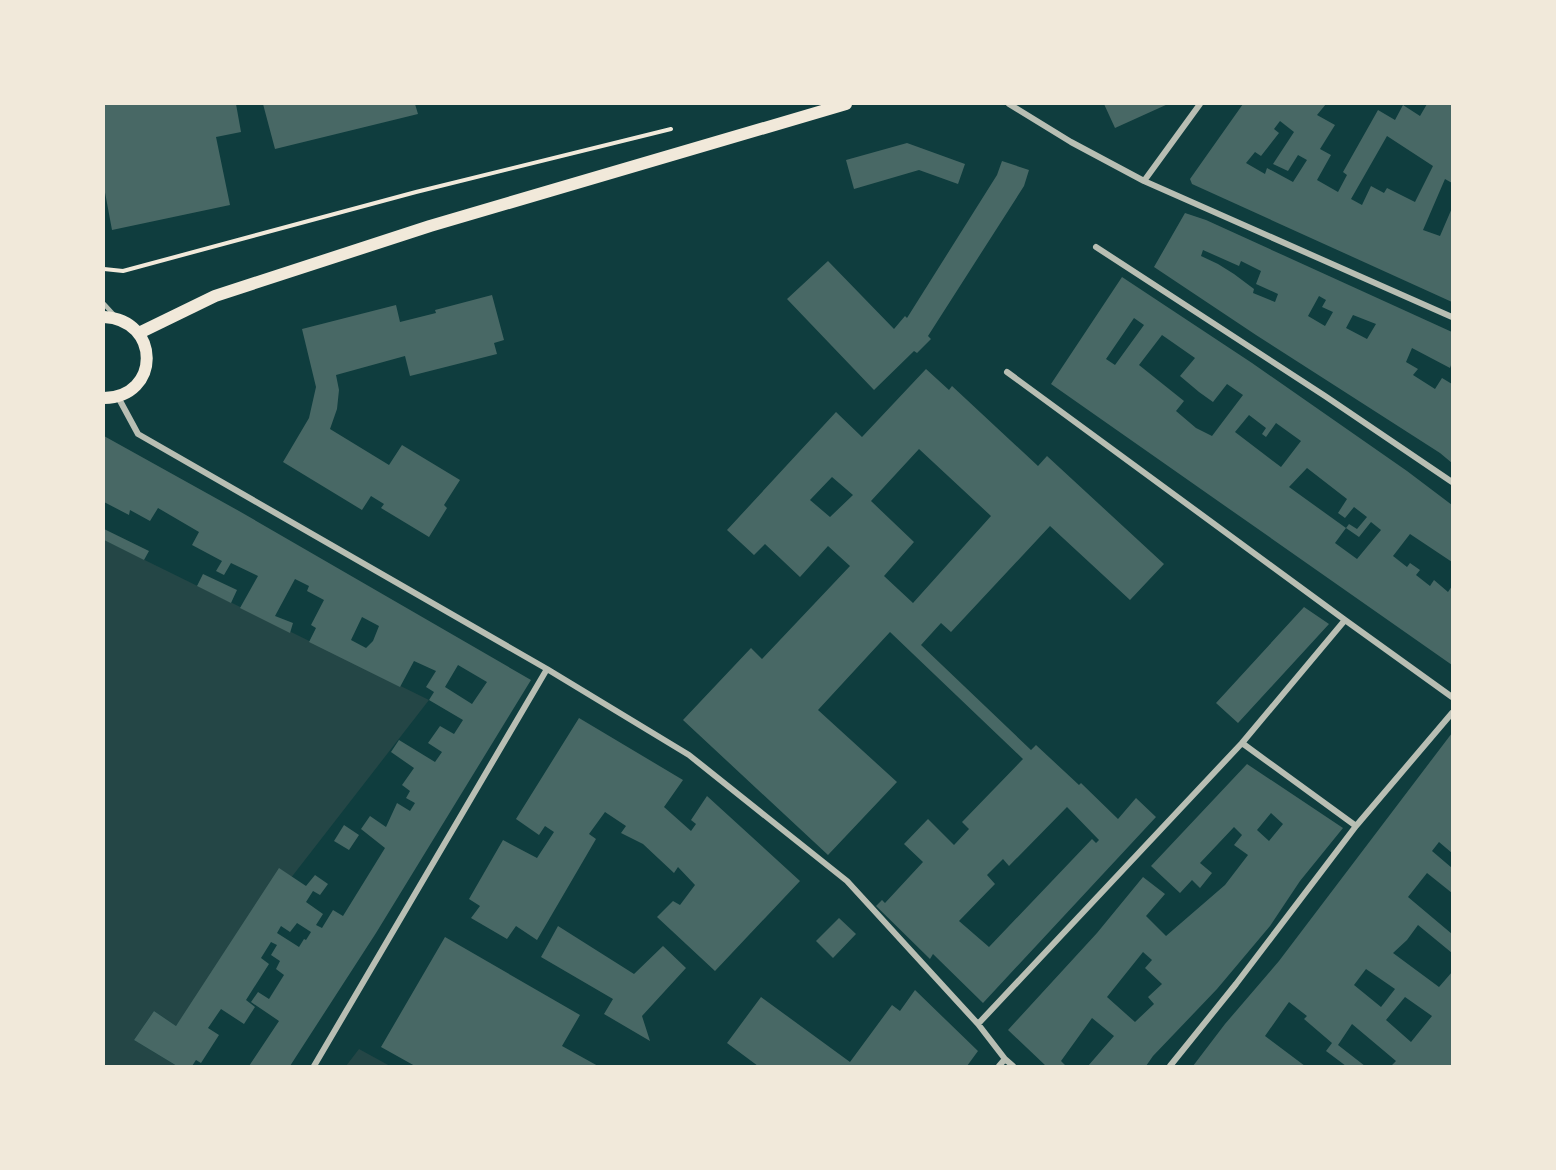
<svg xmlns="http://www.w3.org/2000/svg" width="1556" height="1170" font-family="'Open Sans',sans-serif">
<rect width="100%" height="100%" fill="#0f3d3e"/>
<path fill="#244646" d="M 104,540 L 429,700 L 176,1026 L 154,1011 L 134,1040 L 177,1066 L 104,1066 Z
M 359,1049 L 390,1066 L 346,1066 Z"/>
<path fill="#486865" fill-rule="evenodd" d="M 104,104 L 236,104 L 241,132 L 216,137 L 230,205 L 112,230 L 104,187 Z
M 263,104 L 415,104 L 418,114 L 275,149 Z
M 1104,104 L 1168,104 L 1115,128 Z
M 1243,104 L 1326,104 L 1317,115 L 1335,125 L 1320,149 L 1331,155 L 1317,180 L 1338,192 L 1347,175 L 1343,172 L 1378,110 L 1395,120 L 1403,105 L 1420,116 L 1427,104 L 1452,104 L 1452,183 L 1445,179 L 1423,230 L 1440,236 L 1452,208 L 1452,302 L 1192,184 L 1190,179 ZM 1280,121 L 1294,132 L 1273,164 L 1288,171 L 1298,155 L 1307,160 L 1293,182 L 1267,168 L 1265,174 L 1246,163 L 1255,152 L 1261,156 L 1279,133 L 1274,129 ZM 1387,136 L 1433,166 L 1415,202 L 1387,188 L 1384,193 L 1371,186 L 1362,205 L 1351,199 Z
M 907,143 L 965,164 L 958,184 L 919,170 L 854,189 L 846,160 Z
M 1002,161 L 1029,170 L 1024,186 L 928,336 L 931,339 L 917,353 L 914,351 L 874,390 L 787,299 L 828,261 L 894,329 L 905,316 L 907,318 L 997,175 Z
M 1185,213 L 1206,220 L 1452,332 L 1452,362 L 1450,368 L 1412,348 L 1406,362 L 1418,369 L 1413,375 L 1435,389 L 1442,378 L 1452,384 L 1452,463 L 1440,453 L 1256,335 L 1154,267 ZM 1203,250 L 1239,266 L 1241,261 L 1261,271 L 1256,284 L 1278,294 L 1275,302 L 1253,293 L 1254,289 L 1234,274 L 1218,264 L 1201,256 ZM 1319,296 L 1326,300 L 1322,307 L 1333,312 L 1325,326 L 1308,316 ZM 1353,315 L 1376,324 L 1367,339 L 1346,328 Z
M 1122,277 L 1252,363 L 1407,471 L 1452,505 L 1452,562 L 1410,534 L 1393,556 L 1407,567 L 1410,563 L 1420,570 L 1416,575 L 1430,586 L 1434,580 L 1448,592 L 1452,586 L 1452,665 L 1051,384 ZM 1134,318 L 1144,325 L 1115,365 L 1106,359 ZM 1162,335 L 1195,358 L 1180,376 L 1199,392 L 1213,402 L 1227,384 L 1243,395 L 1212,436 L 1196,428 L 1176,411 L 1184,401 L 1139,365 ZM 1249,415 L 1266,428 L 1262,434 L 1266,437 L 1276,423 L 1301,441 L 1281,467 L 1235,432 ZM 1307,468 L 1347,499 L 1338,513 L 1345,518 L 1354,507 L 1367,517 L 1357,529 L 1349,524 L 1346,528 L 1359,537 L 1371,522 L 1381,530 L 1357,559 L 1335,543 L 1346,528 L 1289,487 Z
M 492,295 L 504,340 L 494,343 L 497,354 L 410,376 L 405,356 L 336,375 L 339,390 L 337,409 L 330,429 L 389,465 L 402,445 L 460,480 L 444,505 L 447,508 L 429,537 L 381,508 L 384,504 L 371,496 L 362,510 L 283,462 L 309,418 L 316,387 L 302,329 L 396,305 L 400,322 L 436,313 L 435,310 Z
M 926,369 L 949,390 L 952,386 L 1038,466 L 1047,456 L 1164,564 L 1130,600 L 1050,526 L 951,632 L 941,623 L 921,645 L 1031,750 L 1036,745 L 1079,785 L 1081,783 L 1118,819 L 1136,798 L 1156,817 L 983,1003 L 933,954 L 930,959 L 876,906 L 882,900 L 885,903 L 923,862 L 904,844 L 928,819 L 954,845 L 969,829 L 962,822 L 1023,759 L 890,632 L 818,710 L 897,782 L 828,855 L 683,720 L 751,648 L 762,659 L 850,566 L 828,546 L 800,577 L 765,544 L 754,555 L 727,530 L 836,412 L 862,437 ZM 919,449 L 991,516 L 913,603 L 884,576 L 914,542 L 871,501 ZM 832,477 L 853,495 L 830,517 L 810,500 ZM 1067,807 L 1099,840 L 1096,843 L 1092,839 L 989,947 L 959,921 L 995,884 L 987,875 L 1003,859 L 1009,866 Z
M 104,436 L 239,511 L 531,680 L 376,933 L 290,1066 L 249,1066 L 279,1021 L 251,1002 L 258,992 L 269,999 L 284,975 L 276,969 L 280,961 L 271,955 L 277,945 L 271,942 L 261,958 L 269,964 L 246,1000 L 255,1007 L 244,1024 L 221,1009 L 208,1028 L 219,1035 L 201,1063 L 196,1060 L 192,1066 L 177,1066 L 134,1040 L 154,1011 L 176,1026 L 279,868 L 306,886 L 315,875 L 328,884 L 320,895 L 313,891 L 306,902 L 323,914 L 316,925 L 322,928 L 333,910 L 343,916 L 385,848 L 361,829 L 370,816 L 386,827 L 397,803 L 410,811 L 415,803 L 406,798 L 410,791 L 402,785 L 414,768 L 391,752 L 399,740 L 435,762 L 442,752 L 428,743 L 440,726 L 454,734 L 463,720 L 429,700 L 434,692 L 426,687 L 436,671 L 414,661 L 400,687 L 309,642 L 316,628 L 311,625 L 324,600 L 307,591 L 309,586 L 295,579 L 275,616 L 293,623 L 290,633 L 240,608 L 258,576 L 231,563 L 224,575 L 216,571 L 222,561 L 192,545 L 199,532 L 158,508 L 150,521 L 130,510 L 129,515 L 104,502 ZM 362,617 L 379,626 L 373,641 L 366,648 L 351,640 ZM 458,665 L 487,682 L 472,704 L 445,687 ZM 297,923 L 311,932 L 306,940 L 304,939 L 299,947 L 277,933 L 281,926 L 290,932 Z
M 104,529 L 149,551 L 144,560 L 104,540 Z
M 203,574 L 237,590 L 231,603 L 197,586 Z
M 1304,607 L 1329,624 L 1238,723 L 1216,703 Z
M 579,718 L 683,780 L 664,807 L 691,831 L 696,824 L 691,820 L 707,796 L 800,881 L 715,971 L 657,917 L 673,901 L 680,905 L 695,885 L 678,867 L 674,873 L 643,844 L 621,833 L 626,826 L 605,812 L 589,834 L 596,839 L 537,940 L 516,926 L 507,939 L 471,918 L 480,906 L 469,899 L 503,840 L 537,858 L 554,832 L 545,826 L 539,835 L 516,819 Z
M 1452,733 L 1452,853 L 1439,842 L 1432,851 L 1452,868 L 1452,893 L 1427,873 L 1408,897 L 1452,934 L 1452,953 L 1418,925 L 1407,940 L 1393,953 L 1439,987 L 1452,972 L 1452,1066 L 1391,1066 L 1396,1061 L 1352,1024 L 1338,1045 L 1365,1066 L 1346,1066 L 1326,1051 L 1332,1043 L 1304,1019 L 1307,1016 L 1289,1002 L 1265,1036 L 1305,1066 L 1193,1066 L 1225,1024 L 1279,961 ZM 1366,969 L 1395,989 L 1381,1007 L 1354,985 ZM 1405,997 L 1432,1016 L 1411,1042 L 1386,1020 Z
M 1247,764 L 1343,828 L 1300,881 L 1270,926 L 1217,989 L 1153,1056 L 1146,1066 L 1088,1066 L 1114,1036 L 1092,1018 L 1061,1061 L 1066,1066 L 1046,1066 L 1008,1030 L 1097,933 L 1143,877 L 1165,894 L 1146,916 L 1166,936 L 1225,885 L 1248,855 L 1234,845 L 1242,835 L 1234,827 L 1200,863 L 1212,873 L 1200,888 L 1192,880 L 1180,893 L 1151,866 ZM 1271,813 L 1283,824 L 1269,841 L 1257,830 ZM 1143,952 L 1152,960 L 1145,968 L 1162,984 L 1148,997 L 1154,1004 L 1135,1022 L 1107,997 Z
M 344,825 L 359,835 L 349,850 L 334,841 Z
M 839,918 L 856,934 L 833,958 L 816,941 Z
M 558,926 L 634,974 L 663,946 L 686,968 L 642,1016 L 650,1041 L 604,1014 L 613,999 L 541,957 Z
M 445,937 L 580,1015 L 562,1046 L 598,1066 L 415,1066 L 381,1047 Z
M 915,990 L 978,1051 L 967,1066 L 758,1066 L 727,1043 L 761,997 L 850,1062 L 892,1005 L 900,1011 Z"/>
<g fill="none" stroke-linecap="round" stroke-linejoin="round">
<path stroke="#f1e9da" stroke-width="4" d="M 104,269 L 123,271 L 416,192 L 671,129"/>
<path stroke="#b8beb3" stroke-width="4.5" d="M 104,304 L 115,316"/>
<path stroke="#b8beb3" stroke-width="6" d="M 1009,104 L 1071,142 L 1144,181 L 1452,317
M 1144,181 L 1200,104
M 1096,247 L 1325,396 L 1452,482
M 1007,372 L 1345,620
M 118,397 L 138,434 L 547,669 L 689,755 L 847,881 L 978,1024 L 1005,1059 L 1013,1066
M 1356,826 L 1242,743 L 1345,620 L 1452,697
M 978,1024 L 1242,743
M 314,1066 L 547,669
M 999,1066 L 1005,1059
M 1170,1066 L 1236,984 L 1356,826 L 1452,713"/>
<path stroke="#f1e9da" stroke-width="12" d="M 104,317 C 161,320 161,397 104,398
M 139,333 L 215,296 L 430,226 L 846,104"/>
</g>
<rect width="1556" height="1170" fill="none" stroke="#f1e9da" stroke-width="210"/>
</svg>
